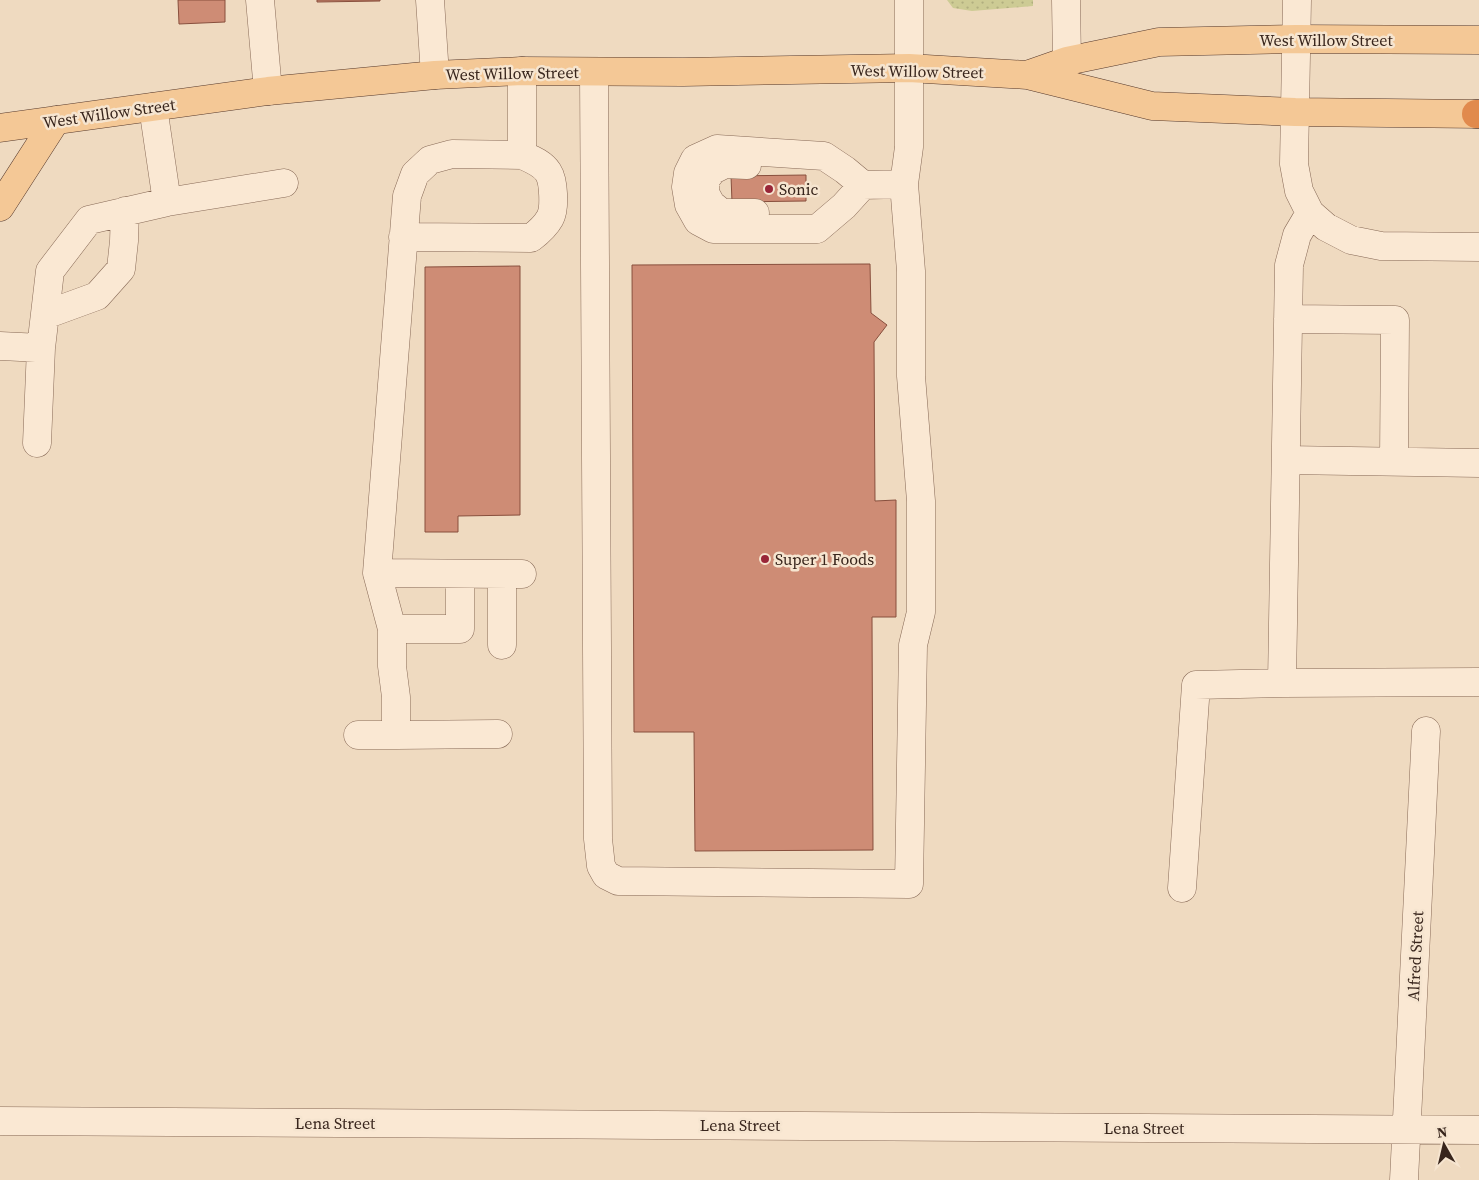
<svg xmlns="http://www.w3.org/2000/svg" width="1479" height="1180" font-family="'Source Serif 4',serif">
<defs>
<pattern id="grass-dots" width="8" height="8" patternUnits="userSpaceOnUse" patternTransform="scale(1.25)"><rect width="8" height="8" fill="#cdcb94"/><path d="M2 2h.1M6 6h.1" fill="none" stroke="#b1ae7f" stroke-width="1.8" stroke-linecap="round"/></pattern>
</defs>
<rect width="100%" height="100%" fill="#efdac0"/>
<path fill="url(#grass-dots)" d="M 947,0 L 1033,0 L 1033,6 L 972,11 L 953,8 Z"/>
<path fill="#ce8c75" stroke="#884f3d" d="M 178,0 L 225,0 L 225,22 L 179,24 Z
M 317,0 L 380,0 L 380,1 L 317,2 Z
M 806,175 L 806,201 L 732,202 L 731,176 Z
M 870,264 L 871,313 L 887,325 L 874,342 L 875,501 L 896,500 L 896,617 L 872,617 L 873,850 L 695,851 L 694,732 L 634,732 L 632,265 Z
M 520,266 L 520,515 L 458,516 L 458,532 L 425,532 L 425,267 Z"/>
<g fill="none" stroke-linecap="round" stroke-linejoin="round">
<g stroke="#886a57" stroke-width="29">
<path id="minor" d="M 260,0 L 268,91
M 430,0 L 435,75
M 1066,0 L 1067,61
M 1297,0 L 1294,164 L 1299,191 L 1310,213 L 1326,227 L 1351,240 L 1381,246 L 1479,247
M 594,72 L 598,839 L 601,866 L 606,875 L 618,881 L 909,884 L 913,645 L 921,612 L 921,501 L 911,376 L 911,271 L 904,184 L 909,147 L 909,0
M 153,107 L 167,202
M 747,165 L 725,164 L 713,170 L 705,180 L 705,193 L 711,204 L 722,213 L 755,213
M 863,185 L 844,206 L 817,229 L 713,229 L 698,221 L 689,205 L 686,187 L 688,173 L 695,159 L 717,149 L 824,156 L 845,170 L 863,185 L 904,184
M 1310,213 L 1297,235 L 1289,265 L 1282,683 L 1479,682
M 403,237 L 531,238 C 539,232 545,227 550,218 C 555,209 554,181 548,172 C 542,163 531,159 522,155
M 45,315 L 97,296 L 121,269 L 124,241 L 125,211
M 1288,319 L 1395,320 L 1394,461
M 0,346 L 41,348 L 50,271 L 89,220 L 167,202 L 284,183
M 37,443 L 41,348
M 1286,460 L 1479,463
M 522,574 L 377,573 L 407,196 L 415,174 L 430,160 L 452,154 L 522,155 L 522,71
M 392,629 L 460,629 L 460,574
M 502,645 L 502,574
M 358,735 L 396,735 L 396,697 L 392,666 L 392,629 L 377,573
M 396,735 L 498,734
M 1182,888 L 1196,685 L 1282,683
M 0,1121 L 1479,1130
M 1404,1180 L 1426,731"/>
</g>
<g stroke="#56392c" stroke-width="29">
<path id="major" d="M 1027,75 L 1067,61 L 1159,42 L 1296,39 L 1479,40
M 0,128 L 268,91 L 435,75 L 522,71 L 683,72 L 909,68 L 1027,75 L 1152,106 L 1295,112 L 1479,114
M 0,207 L 56,120"/>
</g>
<g stroke="#56392c" stroke-width="29">
<path id="highway" d="M 1476,114 L 1479,114"/>
</g>
<use href="#minor" stroke="#fae8d3" stroke-width="28"/>
<use href="#major" stroke="#f4c896" stroke-width="28"/>
<use href="#highway" stroke="#e18a4d" stroke-width="28"/>
</g>
<g fill="#992638" stroke="#f6e5d0" stroke-width="2">
<circle cx="769" cy="189" r="5"/>
<circle cx="765" cy="559" r="5"/>
</g>
<g text-anchor="middle" dominant-baseline="central" stroke-width="5" stroke-linejoin="round" paint-order="stroke">
<g font-size="16" fill="#38251c" stroke="#f6e5d0">
<text x="1326" y="40">West Willow Street</text>
<text transform="translate(917 71) rotate(1)">West Willow Street</text>
<text transform="translate(512 73) rotate(-1)">West Willow Street</text>
<text transform="translate(109 113) rotate(-8)">West Willow Street</text>
<text transform="translate(1415 956) rotate(-87)">Alfred Street</text>
<text x="335" y="1123">Lena Street</text>
<text x="740" y="1125">Lena Street</text>
<text x="1144" y="1128">Lena Street</text>
</g>
<g font-size="16" fill="#38251c" stroke="#f6e5d0" text-anchor="start">
<text x="779" y="189">Sonic</text>
<text x="775" y="559">Super 1 Foods</text>
</g>
</g>
<g transform="translate(1444 1145) rotate(352)" stroke="#f6e5d0" stroke-width="4" paint-order="stroke">
<path d="M0-4L9 19L0 12L-9 19Z" fill="#38251c"/>
<text y="-8" font-size="14" font-weight="bold" text-anchor="middle" fill="#38251c">N</text>
</g>
</svg>
